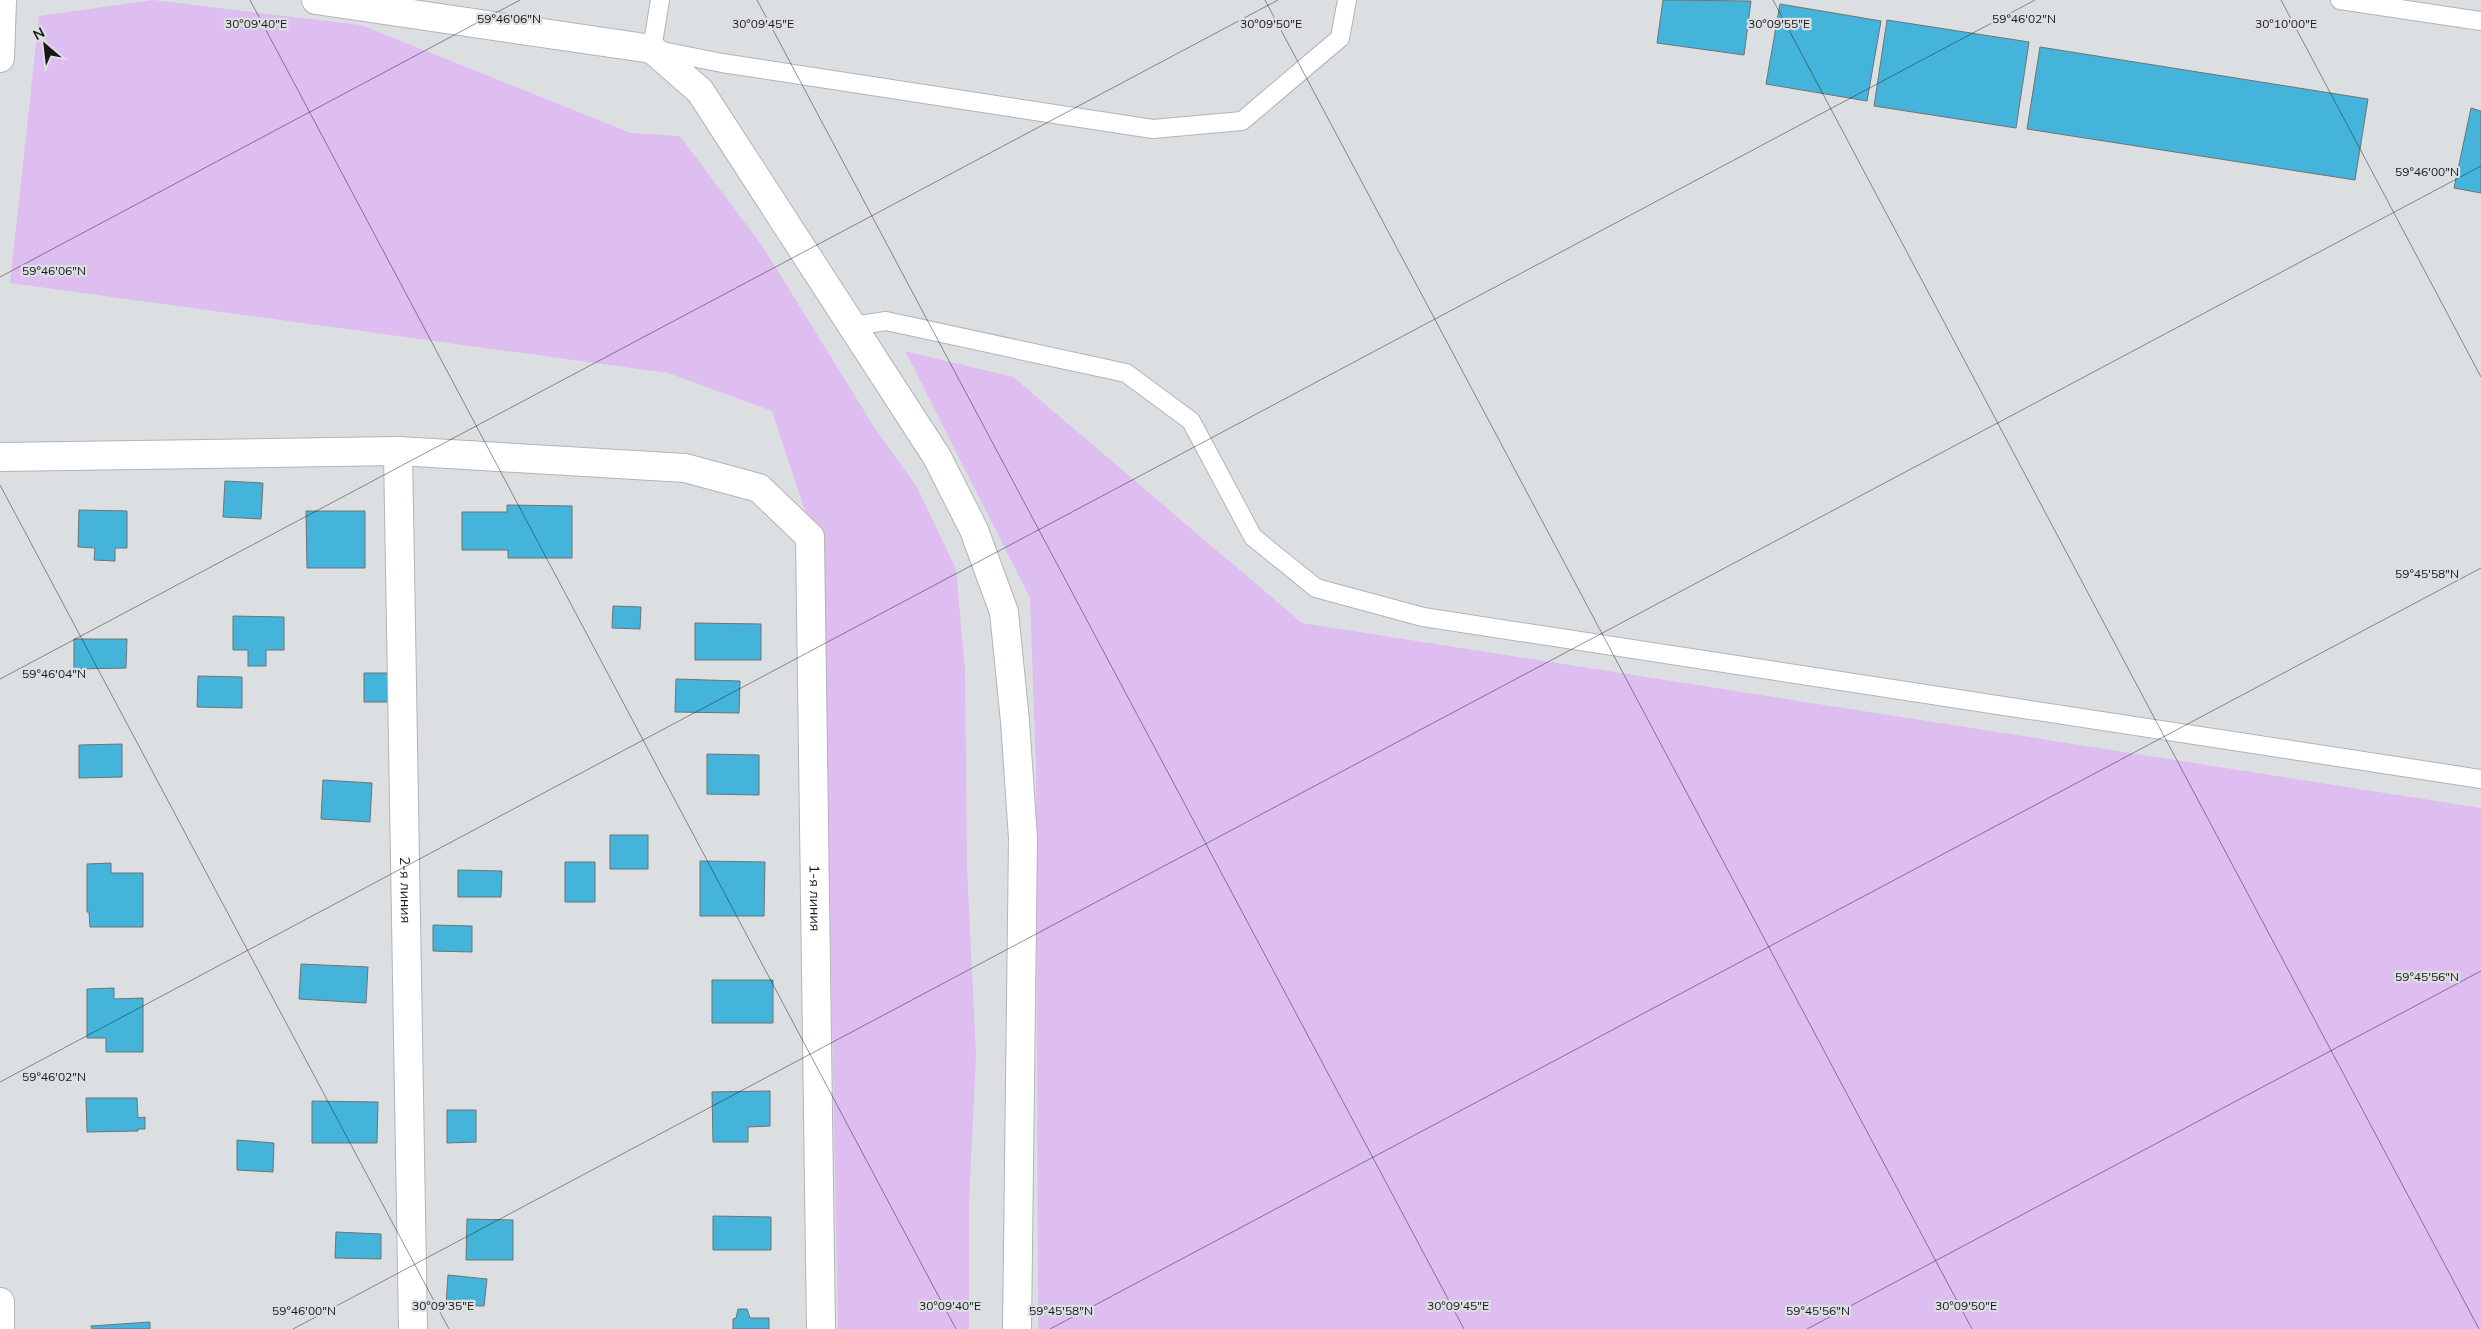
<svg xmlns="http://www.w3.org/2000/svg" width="2481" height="1329" font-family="Mulish,sans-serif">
<rect width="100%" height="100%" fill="#dcdfe2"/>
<path fill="#debdf1" d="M 153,0 L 361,25 L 631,133 L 680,136 L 763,247 L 876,430 L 917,487 L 956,569 L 965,671 L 967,867 L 976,1055 L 969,1203 L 969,1329 L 838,1329 L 823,554 L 809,523 L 772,411 L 668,373 L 10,283 L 39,16 Z
M 905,351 L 1013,377 L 1302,623 L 2481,808 L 2481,1329 L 1038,1329 L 1036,771 L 1030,598 Z"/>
<path fill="#45b4db" stroke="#6f7374" d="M 1663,0 L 1751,1 L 1744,55 L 1657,43 Z
M 1780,4 L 1881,21 L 1867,101 L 1766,84 Z
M 1887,20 L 2029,42 L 2016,128 L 1874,106 Z
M 2040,47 L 2368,99 L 2355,180 L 2027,129 Z
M 2471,108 L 2481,111 L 2481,193 L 2454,188 Z
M 225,481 L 263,483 L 261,519 L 223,517 Z
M 507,505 L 572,506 L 572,558 L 508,558 L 508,550 L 462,550 L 462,512 L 507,512 Z
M 79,510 L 127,511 L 127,548 L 115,548 L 115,561 L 94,560 L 95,548 L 78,547 Z
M 306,511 L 365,511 L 365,568 L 307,568 Z
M 613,606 L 641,607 L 640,629 L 612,628 Z
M 233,616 L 284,617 L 284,650 L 266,650 L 266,666 L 248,666 L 248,650 L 233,650 Z
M 695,623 L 761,624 L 761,660 L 695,660 Z
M 74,639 L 127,639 L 126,668 L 74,669 Z
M 364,673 L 390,673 L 390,702 L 364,702 Z
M 198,676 L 242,677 L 242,708 L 197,707 Z
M 676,679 L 740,681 L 739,713 L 675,712 Z
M 122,744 L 122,777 L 79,778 L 79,745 Z
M 707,754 L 759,755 L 759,795 L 707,794 Z
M 323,780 L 372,783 L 370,822 L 321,819 Z
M 610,835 L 648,835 L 648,869 L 610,869 Z
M 700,861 L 765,862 L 764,916 L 700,916 Z
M 565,862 L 595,862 L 595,902 L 565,902 Z
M 111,863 L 111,873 L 143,873 L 143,927 L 90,927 L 89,912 L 87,912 L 87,864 Z
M 458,870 L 502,871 L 501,897 L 458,897 Z
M 433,925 L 472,926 L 472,952 L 433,951 Z
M 301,964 L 368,967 L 366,1003 L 299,999 Z
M 712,980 L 773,980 L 773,1023 L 712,1023 Z
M 114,988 L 114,999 L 143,998 L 143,1052 L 106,1052 L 106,1038 L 87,1038 L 87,989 Z
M 770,1091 L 770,1126 L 748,1127 L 748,1142 L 713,1142 L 712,1092 Z
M 86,1098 L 137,1098 L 138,1118 L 145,1117 L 145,1129 L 138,1129 L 138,1131 L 87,1132 Z
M 312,1101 L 378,1102 L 377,1143 L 312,1143 Z
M 447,1110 L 476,1110 L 476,1142 L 447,1143 Z
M 237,1140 L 274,1143 L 273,1172 L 237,1170 Z
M 713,1216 L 771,1217 L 771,1250 L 713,1250 Z
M 467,1219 L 513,1220 L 513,1260 L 466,1260 Z
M 336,1232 L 381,1234 L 381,1259 L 335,1258 Z
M 448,1275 L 487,1279 L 484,1306 L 446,1305 Z
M 738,1309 L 747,1309 L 750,1318 L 769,1318 L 769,1329 L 733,1329 L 733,1319 L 736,1318 Z
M 150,1322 L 150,1329 L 92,1329 L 91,1326 Z"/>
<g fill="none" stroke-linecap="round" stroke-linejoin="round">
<g stroke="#b2b4b7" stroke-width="20">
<path id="lane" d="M 660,0 L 652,49 L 722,63 L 1153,129 L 1242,121 L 1340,38 L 1347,0
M 2340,0 L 2481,21
M 853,326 L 886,321 L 1126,373 L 1191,421 L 1253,537 L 1316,588 L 1423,617 L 2481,779"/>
</g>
<g stroke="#b2b4b7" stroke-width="30">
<g id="street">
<path d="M 316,0 L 652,49 L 700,91 L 937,457 L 974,530 L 1004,612 L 1015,721 L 1023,838 L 1017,1329"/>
<path d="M 0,58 L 2,0"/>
<path id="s1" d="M 398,451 L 413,1329"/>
<path id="s2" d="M 0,457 L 398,451 L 685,468 L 759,488 L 810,537 L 821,1329"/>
<path d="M 0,1302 L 0,1329"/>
</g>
</g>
<use href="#lane" stroke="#fff" stroke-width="18"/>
<use href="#street" stroke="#fff" stroke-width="28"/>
</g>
<path fill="none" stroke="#171719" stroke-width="1" stroke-opacity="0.45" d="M 250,0 L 956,1329M 757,0 L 1464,1329M 1265,0 L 1972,1329M 1773,0 L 2479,1329M 2281,0 L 2481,377M 0,277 L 520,0M 0,485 L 449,1329M 0,679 L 1278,0M 0,1082 L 2035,0M 293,1329 L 2481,166M 1050,1329 L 2481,568M 1807,1329 L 2481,971"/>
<g text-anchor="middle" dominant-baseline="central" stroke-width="4.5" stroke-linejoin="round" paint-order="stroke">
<g font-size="14" fill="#171719" stroke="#dcdfe2">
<text stroke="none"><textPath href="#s1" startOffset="439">2-я линия</textPath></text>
<text stroke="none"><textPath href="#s2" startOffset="1194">1-я линия</textPath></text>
</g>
</g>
<g font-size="12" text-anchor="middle" fill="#171719" stroke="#dcdfe2" stroke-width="4.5" stroke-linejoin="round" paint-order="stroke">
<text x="509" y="23">59°46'06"N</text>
<text x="2024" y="23">59°46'02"N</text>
<text x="256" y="28">30°09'40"E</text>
<text x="763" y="28">30°09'45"E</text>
<text x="1271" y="28">30°09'50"E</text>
<text x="1779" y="28">30°09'55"E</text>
<text x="2286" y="28">30°10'00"E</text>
<text x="2427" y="176">59°46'00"N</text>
<text x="54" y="275">59°46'06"N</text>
<text x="2427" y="578">59°45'58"N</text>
<text x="54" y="678">59°46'04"N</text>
<text x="2427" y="981">59°45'56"N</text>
<text x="54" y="1081">59°46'02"N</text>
<text x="443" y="1310">30°09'35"E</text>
<text x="950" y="1310">30°09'40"E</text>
<text x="1458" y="1310">30°09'45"E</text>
<text x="1966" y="1310">30°09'50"E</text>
<text x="304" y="1315">59°46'00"N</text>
<text x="1061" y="1315">59°45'58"N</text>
<text x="1818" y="1315">59°45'56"N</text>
</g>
<g transform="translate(45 45) rotate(332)" stroke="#dcdfe2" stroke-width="4" paint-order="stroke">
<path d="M0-4L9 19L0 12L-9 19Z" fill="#171719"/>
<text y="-8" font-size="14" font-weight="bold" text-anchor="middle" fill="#171719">N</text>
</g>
</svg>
